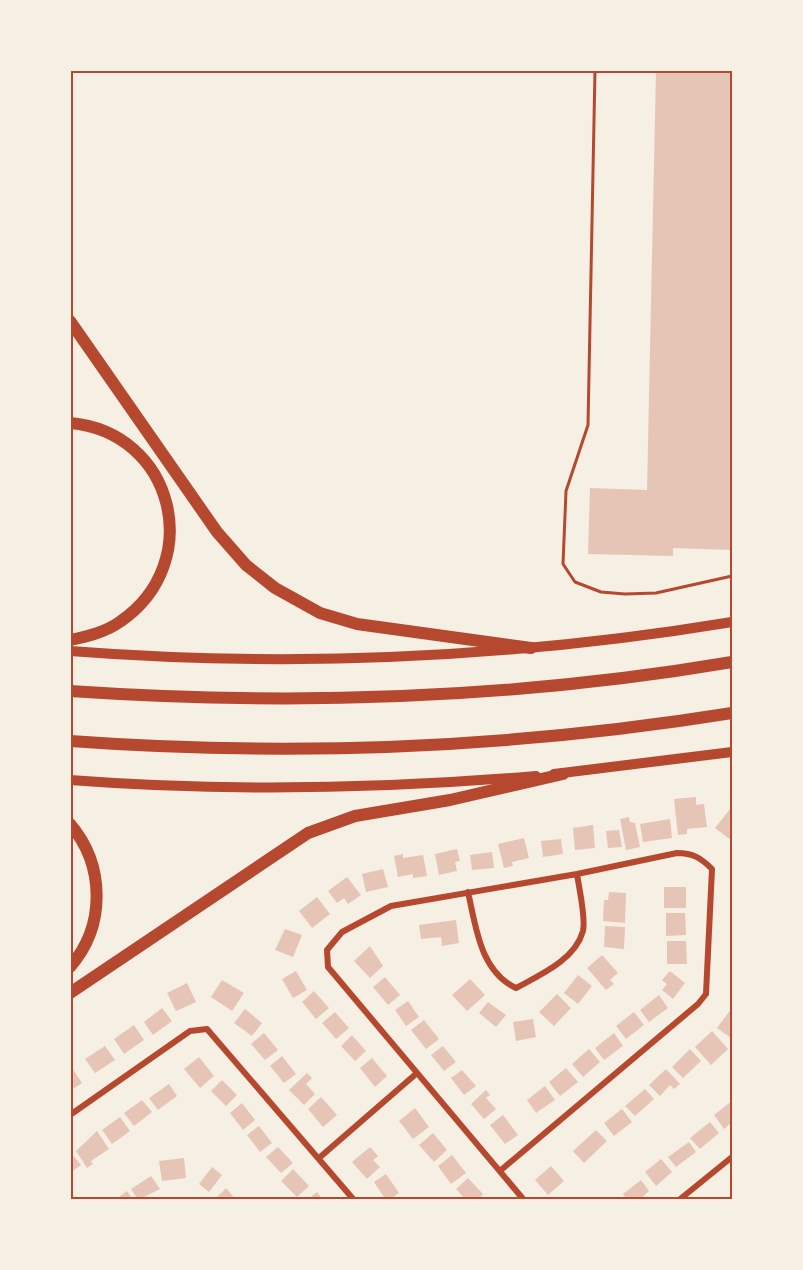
<svg xmlns="http://www.w3.org/2000/svg" width="803" height="1270" font-family="Rubik,sans-serif">
<rect width="100%" height="100%" fill="#f6efe4"/>
<path fill="#e6c5b7" d="M 656,70 L 732,70 L 732,550 L 673,548 L 673,556 L 588,554 L 590,488 L 647,490 Z
M 696,797 L 696,805 L 704,804 L 707,827 L 687,829 L 687,834 L 678,835 L 674,799 Z
M 730,809 L 732,810 L 732,841 L 715,828 Z
M 629,817 L 630,822 L 635,823 L 640,847 L 626,850 L 620,819 Z
M 670,819 L 672,838 L 643,842 L 640,824 Z
M 593,825 L 595,848 L 575,850 L 573,828 Z
M 619,830 L 622,847 L 608,848 L 606,831 Z
M 524,838 L 529,858 L 512,862 L 513,866 L 504,868 L 498,844 Z
M 561,839 L 563,854 L 543,857 L 541,841 Z
M 457,849 L 460,861 L 455,862 L 457,871 L 439,875 L 435,854 Z
M 492,852 L 494,868 L 472,870 L 470,855 Z
M 403,854 L 403,858 L 423,855 L 427,876 L 413,878 L 413,874 L 398,877 L 394,856 Z
M 383,869 L 388,887 L 366,892 L 362,874 Z
M 347,877 L 361,895 L 348,904 L 344,898 L 337,903 L 328,891 Z
M 664,887 L 686,887 L 686,908 L 664,908 Z
M 609,892 L 626,893 L 625,923 L 603,921 L 604,900 L 608,900 Z
M 317,897 L 330,914 L 312,928 L 299,911 Z
M 666,913 L 685,913 L 686,935 L 666,936 Z
M 456,920 L 459,943 L 442,946 L 441,937 L 421,939 L 419,925 Z
M 605,926 L 625,927 L 624,949 L 604,947 Z
M 285,929 L 302,935 L 293,957 L 275,950 Z
M 667,941 L 686,941 L 687,964 L 667,964 Z
M 370,946 L 383,966 L 370,978 L 354,961 Z
M 602,955 L 618,973 L 610,980 L 614,984 L 606,990 L 587,968 Z
M 296,971 L 307,990 L 293,998 L 282,979 Z
M 670,971 L 685,983 L 673,999 L 662,990 L 667,984 L 662,980 Z
M 578,975 L 592,986 L 578,1004 L 564,993 Z
M 385,977 L 400,995 L 388,1005 L 373,987 Z
M 470,979 L 485,995 L 467,1011 L 452,995 Z
M 222,980 L 244,993 L 232,1011 L 211,997 Z
M 187,983 L 196,1002 L 176,1011 L 167,993 Z
M 314,991 L 329,1008 L 316,1019 L 302,1002 Z
M 557,994 L 571,1008 L 554,1026 L 539,1012 Z
M 659,995 L 668,1008 L 649,1022 L 640,1010 Z
M 408,1001 L 419,1017 L 406,1026 L 395,1010 Z
M 488,1002 L 506,1015 L 496,1027 L 479,1013 Z
M 162,1008 L 172,1021 L 153,1035 L 144,1022 Z
M 732,1008 L 732,1036 L 731,1038 L 717,1028 Z
M 245,1009 L 262,1023 L 252,1036 L 234,1023 Z
M 335,1012 L 349,1028 L 336,1039 L 322,1023 Z
M 634,1012 L 644,1025 L 626,1039 L 616,1026 Z
M 533,1019 L 536,1037 L 516,1041 L 513,1022 Z
M 424,1020 L 439,1039 L 426,1049 L 411,1030 Z
M 134,1025 L 144,1040 L 124,1054 L 114,1039 Z
M 712,1031 L 728,1049 L 711,1065 L 695,1047 Z
M 264,1033 L 278,1050 L 265,1060 L 251,1044 Z
M 614,1033 L 623,1046 L 604,1060 L 595,1048 Z
M 352,1035 L 366,1051 L 355,1061 L 341,1046 Z
M 105,1046 L 115,1060 L 95,1073 L 85,1059 Z
M 443,1046 L 456,1062 L 444,1071 L 431,1055 Z
M 589,1049 L 600,1062 L 583,1077 L 572,1064 Z
M 690,1049 L 701,1061 L 683,1078 L 672,1067 Z
M 282,1056 L 296,1074 L 284,1083 L 270,1066 Z
M 199,1057 L 214,1076 L 200,1088 L 184,1069 Z
M 372,1058 L 387,1076 L 375,1087 L 360,1068 Z
M 72,1068 L 82,1083 L 70,1091 L 70,1069 Z
M 566,1068 L 578,1082 L 560,1096 L 549,1082 Z
M 666,1069 L 680,1084 L 674,1089 L 670,1085 L 660,1096 L 649,1085 Z
M 462,1070 L 476,1086 L 464,1095 L 451,1078 Z
M 307,1073 L 312,1078 L 306,1084 L 315,1094 L 304,1105 L 289,1090 Z
M 222,1080 L 237,1095 L 226,1106 L 211,1091 Z
M 169,1084 L 177,1096 L 158,1110 L 149,1098 Z
M 545,1086 L 555,1100 L 536,1113 L 527,1100 Z
M 645,1089 L 654,1099 L 635,1116 L 625,1106 Z
M 486,1090 L 490,1095 L 486,1098 L 496,1109 L 484,1119 L 471,1104 Z
M 321,1097 L 337,1115 L 323,1127 L 308,1109 Z
M 142,1100 L 152,1112 L 134,1126 L 124,1113 Z
M 732,1101 L 732,1122 L 724,1129 L 714,1115 Z
M 242,1103 L 255,1120 L 243,1130 L 230,1113 Z
M 415,1108 L 429,1127 L 413,1139 L 399,1121 Z
M 622,1109 L 632,1122 L 614,1136 L 604,1123 Z
M 503,1115 L 518,1135 L 505,1144 L 490,1125 Z
M 120,1117 L 130,1131 L 112,1144 L 102,1130 Z
M 710,1122 L 719,1133 L 700,1149 L 690,1138 Z
M 259,1126 L 272,1143 L 260,1152 L 247,1135 Z
M 596,1130 L 607,1141 L 584,1163 L 573,1151 Z
M 97,1131 L 109,1149 L 91,1161 L 93,1164 L 87,1168 L 76,1151 Z
M 433,1133 L 447,1150 L 434,1162 L 419,1145 Z
M 689,1142 L 696,1152 L 676,1167 L 668,1157 Z
M 278,1147 L 293,1163 L 281,1173 L 266,1157 Z
M 370,1147 L 378,1156 L 373,1160 L 380,1167 L 367,1179 L 352,1162 Z
M 70,1152 L 81,1165 L 70,1173 Z
M 452,1155 L 466,1173 L 451,1184 L 438,1166 Z
M 184,1158 L 186,1178 L 162,1181 L 159,1161 Z
M 661,1159 L 672,1172 L 656,1186 L 645,1172 Z
M 551,1166 L 564,1181 L 548,1195 L 535,1180 Z
M 212,1167 L 222,1175 L 209,1192 L 199,1184 Z
M 293,1169 L 309,1186 L 297,1197 L 281,1181 Z
M 386,1174 L 399,1193 L 389,1200 L 386,1200 L 374,1182 Z
M 151,1176 L 160,1189 L 138,1200 L 131,1189 Z
M 468,1178 L 483,1194 L 478,1200 L 466,1200 L 456,1189 Z
M 641,1180 L 649,1191 L 639,1200 L 627,1200 L 623,1194 Z
M 226,1188 L 236,1200 L 214,1200 Z
M 127,1191 L 133,1200 L 115,1200 Z
M 317,1192 L 323,1200 L 307,1200 Z"/>
<g fill="none" stroke-linecap="round" stroke-linejoin="round">
<path stroke="#b5482f" stroke-width="3" d="M 595,70 L 588,425 L 566,491 L 563,564 L 575,582 L 601,592 L 625,594 L 656,593 L 732,576"/>
<path stroke="#b5482f" stroke-width="6" d="M 468,892 C 476,927 480,971 516,988 C 540,975 575,960 583,931 C 586,918 579,888 577,874
M 70,1115 L 190,1031 L 207,1029 L 354,1200
M 319,1158 L 417,1073
M 501,1170 L 698,1004 L 706,994 L 712,869 C 701,858 693,853 677,853 L 577,874 L 391,906 L 342,932 L 327,950 L 328,967 L 524,1200
M 679,1200 L 732,1157"/>
<path stroke="#b5482f" stroke-width="10" d="M 70,651 C 291,668 514,658 732,622
M 554,774 L 732,752
M 70,780 C 225,792 381,789 536,776"/>
<path stroke="#b5482f" stroke-width="12" d="M 70,321 L 217,532 L 246,565 L 275,588 L 320,613 L 357,624 L 531,648
M 70,423 C 174,432 206,562 121,621 C 106,632 89,636 70,640
M 70,691 C 291,706 514,699 732,662
M 70,741 C 291,757 514,748 732,713
M 70,824 C 105,865 106,926 70,967
M 70,993 L 308,833 L 355,816 L 450,800 L 563,774"/>
</g>
<rect width="803" height="1270" fill="none" stroke="#f6efe4" stroke-width="144"/>
<rect x="72" y="72" width="659" height="1126" fill="none" stroke="#b5482f" stroke-width="2"/>
</svg>
